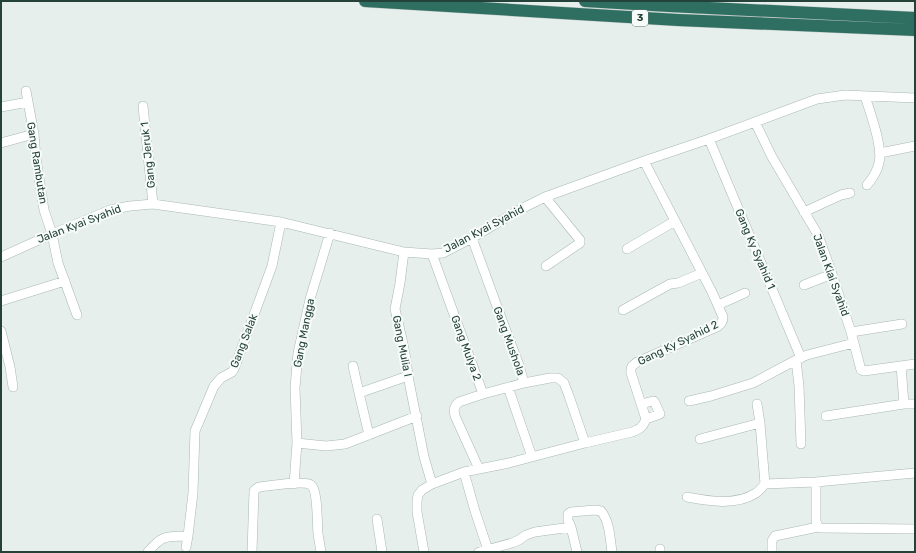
<svg xmlns="http://www.w3.org/2000/svg" width="916" height="553" font-family="Rubik,sans-serif">
<rect width="100%" height="100%" fill="#e6efeb"/>
<g fill="none" stroke-linecap="round" stroke-linejoin="round">
<g stroke="#a8b8b2" stroke-width="10">
<path id="minor" d="M 26,91 L 34,134 L 36,158 L 44,210 L 52,234 L 58,263 L 77,315
M 865,96 C 870,112 883,147 879,163 C 877,172 873,178 867,185
M 143,106 L 153,204
M 1,107 L 28,102
M 755,122 L 772,157 L 818,235 L 832,274 L 851,332 L 861,370 L 864,371 L 915,364
M 709,139 L 801,358
M 1,143 L 34,134
M 880,153 L 915,146
M 545,197 L 580,240 L 580,243 L 546,266
M 804,212 L 841,195 L 850,193
M 472,238 L 502,320 L 519,365 L 524,383
M 627,249 L 675,221
M 404,252 L 400,283 L 395,309 L 402,339 L 406,359 L 408,376 L 424,457 L 432,484
M 432,254 L 483,394
M 1,257 L 52,234 L 110,210 L 130,206 L 153,204 L 281,222 L 404,252 L 432,254 L 443,253 L 472,238 L 519,210 L 545,197 L 644,161 L 709,139 L 817,99 L 845,95 L 915,98
M 804,285 L 832,274
M 1,301 L 65,281
M 718,305 L 745,293
M 623,310 L 670,284 L 678,283 L 702,273
M 1,331 L 10,367 L 13,387
M 851,332 L 902,324
M 796,360 L 799,386 L 801,444
M 353,366 L 359,393 L 369,435
M 901,366 L 904,404 L 915,404
M 508,387 L 532,457
M 359,393 L 408,376
M 689,401 L 711,396 L 753,383 L 796,360 L 807,355 L 854,343
M 641,404 L 653,401 L 654,401 L 660,414 L 646,419
M 757,404 L 760,423 L 765,484
M 826,416 L 904,404
M 700,439 L 760,423
M 297,443 L 326,446 L 345,444 L 417,416
M 479,469 L 455,416 L 454,410 L 456,405 L 459,402 L 483,394 L 524,383 L 550,378 L 558,378 L 564,383 L 569,396 L 585,443
M 464,472 L 475,511 L 488,550
M 816,482 L 816,521 L 818,527
M 294,484 L 297,443 L 295,388 L 298,353 L 310,299 L 330,233
M 687,497 C 709,501 736,506 756,493 C 759,491 762,487 765,484 L 816,482 L 915,473
M 377,519 L 382,552
M 186,547 L 188,536 L 193,493 L 195,431 L 214,386 L 221,378 L 232,372 L 234,369 L 272,266 L 281,222
M 660,549 L 660,552
M 148,552 C 163,534 166,537 188,536
M 252,552 L 254,491 L 256,489 L 259,487 C 269,486 304,480 311,485 C 318,490 317,524 318,534 C 319,540 320,546 321,552
M 424,552 L 417,512 L 417,501 L 418,495 L 422,490 L 432,484 L 464,472 L 509,463 L 585,443 L 632,432 C 640,429 643,427 646,419 L 631,373 C 630,367 633,365 637,362 L 717,327 C 721,324 723,322 723,317 L 712,292 L 644,161
M 479,552 L 512,543 L 519,540 L 526,535 L 535,532 L 571,527
M 577,552 L 571,527 L 568,520 L 568,514 L 571,512 L 595,510 L 601,511 C 610,522 610,539 612,552
M 772,552 L 772,541 L 775,536 L 818,527 L 821,528 L 915,529"/>
</g>
<g stroke="#c2cac8" stroke-width="13">
<path id="motorway" d="M 365,1 L 678,20 L 915,30
M 585,1 L 669,6 L 915,18"/>
</g>
<use href="#minor" stroke="#fff" stroke-width="9"/>
<use href="#motorway" stroke="#2f6f62" stroke-width="12"/>
</g>
<g text-anchor="middle" dominant-baseline="central" stroke-width="4" stroke-linejoin="round" paint-order="stroke">
<rect fill="#f7fbf9" stroke="#637a73" stroke-width="1" x="632" y="10" width="16" height="16" rx="3"/>
<g font-size="10" font-weight="bold" fill="#24423a">
<text x="640" y="18">3</text>
</g>
<g font-size="11" fill="#24423a" stroke="#f7fbf9">
<text transform="translate(148 155) rotate(-96)">Gang Jeruk 1</text>
<text transform="translate(37 163) rotate(81)">Gang Rambutan</text>
<text transform="translate(79 224) rotate(-21)">Jalan Kyai Syahid</text>
<text transform="translate(484 229) rotate(-28)">Jalan Kyai Syahid</text>
<text transform="translate(755 249) rotate(67)">Gang Ky Syahid 1</text>
<text transform="translate(831 275) rotate(70)">Jalan Kiai Syahid</text>
<text transform="translate(304 333) rotate(-79)">Gang Mangga</text>
<text transform="translate(244 341) rotate(-69)">Gang Salak</text>
<text transform="translate(509 341) rotate(70)">Gang Mushola</text>
<text transform="translate(678 343) rotate(-26)">Gang Ky Syahid 2</text>
<text transform="translate(402 346) rotate(79)">Gang Mulia I</text>
<text transform="translate(466 348) rotate(70)">Gang Mulya 2</text>
</g>
</g>
<rect width="916" height="553" fill="none" stroke="#24423a" stroke-width="4"/>
</svg>
